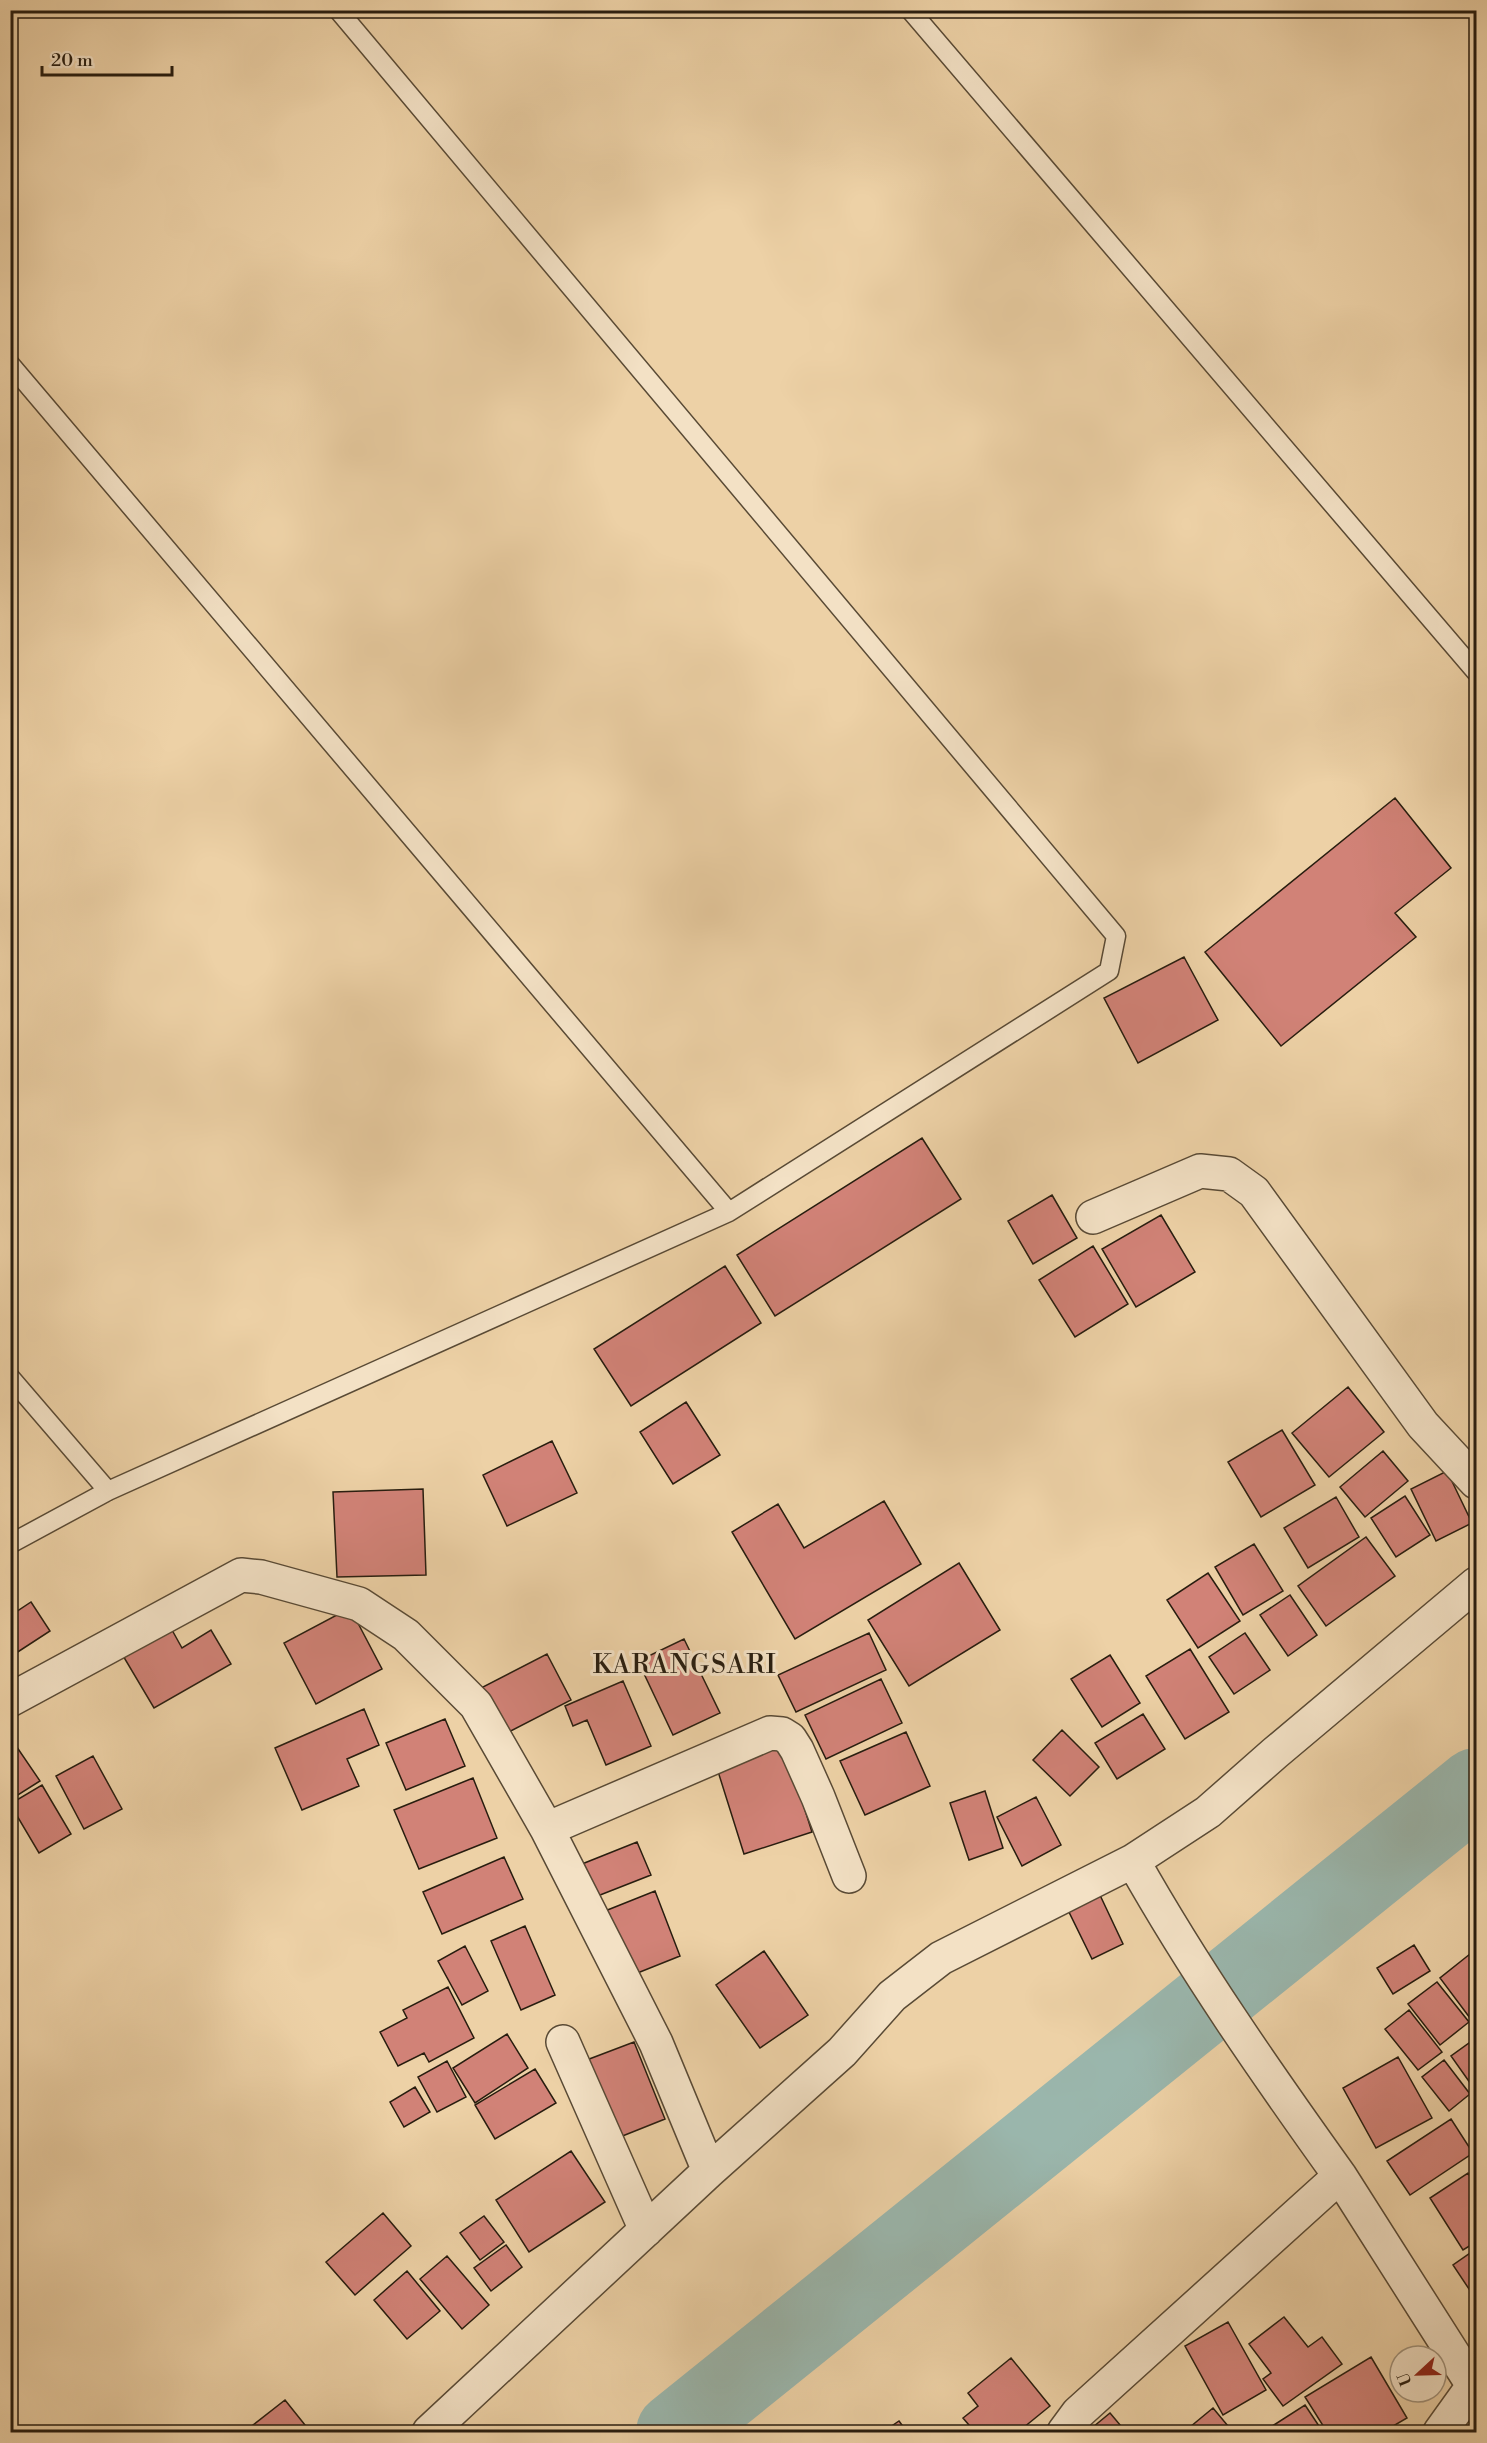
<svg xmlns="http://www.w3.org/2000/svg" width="1487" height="2443" font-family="'Libre Bodoni',serif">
<rect width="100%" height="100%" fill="#edd1a6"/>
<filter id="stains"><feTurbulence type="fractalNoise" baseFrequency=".00333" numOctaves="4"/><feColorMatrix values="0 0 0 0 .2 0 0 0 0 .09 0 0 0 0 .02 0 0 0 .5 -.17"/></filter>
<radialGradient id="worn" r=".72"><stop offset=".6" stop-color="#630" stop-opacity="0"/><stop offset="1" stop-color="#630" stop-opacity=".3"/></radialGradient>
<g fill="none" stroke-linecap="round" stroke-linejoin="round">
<path stroke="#9ab6ac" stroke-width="78" d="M 675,2432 L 1476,1787"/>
</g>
<path fill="#d18277" stroke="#281d0f" stroke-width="1.5" d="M 1395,798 L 1451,868 L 1395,913 L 1416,937 L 1281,1046 L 1205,952 Z
M 1184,957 L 1218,1020 L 1138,1063 L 1104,998 Z
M 922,1138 L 961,1199 L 775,1316 L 737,1255 Z
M 1052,1195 L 1077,1238 L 1033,1264 L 1008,1221 Z
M 1161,1215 L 1195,1272 L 1136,1307 L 1102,1249 Z
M 1093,1246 L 1128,1304 L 1075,1337 L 1039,1280 Z
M 725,1266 L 761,1323 L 631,1406 L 594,1349 Z
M 1348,1387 L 1384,1432 L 1329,1477 L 1292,1433 Z
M 686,1402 L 720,1455 L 673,1484 L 640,1432 Z
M 1282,1430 L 1315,1485 L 1261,1517 L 1228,1462 Z
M 552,1441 L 577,1493 L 507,1526 L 483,1475 Z
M 1383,1451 L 1408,1481 L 1365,1517 L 1340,1487 Z
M 1447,1471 L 1472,1523 L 1436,1541 L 1411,1489 Z
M 423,1489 L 426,1575 L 337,1577 L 333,1492 Z
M 1405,1496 L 1430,1535 L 1396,1557 L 1371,1518 Z
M 1336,1497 L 1359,1537 L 1308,1568 L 1284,1528 Z
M 884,1501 L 921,1564 L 795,1639 L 732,1532 L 778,1504 L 804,1548 Z
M 1366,1537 L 1395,1576 L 1326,1626 L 1298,1586 Z
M 1254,1544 L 1283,1591 L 1243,1615 L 1215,1567 Z
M 959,1563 L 1000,1630 L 909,1686 L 868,1620 Z
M 1208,1573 L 1240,1621 L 1198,1648 L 1167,1600 Z
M 1290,1595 L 1317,1635 L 1288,1656 L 1260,1615 Z
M 31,1602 L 50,1631 L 10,1657 L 10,1616 Z
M 350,1608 L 382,1669 L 316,1704 L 284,1643 Z
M 167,1621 L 182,1648 L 211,1630 L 231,1664 L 154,1708 L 119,1649 Z
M 869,1633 L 886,1670 L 796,1712 L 778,1675 Z
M 1245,1633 L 1270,1670 L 1234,1694 L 1209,1657 Z
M 684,1639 L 720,1713 L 673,1735 L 638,1661 Z
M 1190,1649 L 1229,1712 L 1185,1739 L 1146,1676 Z
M 547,1654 L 571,1700 L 503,1735 L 479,1689 Z
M 1110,1655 L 1140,1703 L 1102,1727 L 1071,1679 Z
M 881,1679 L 902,1723 L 826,1759 L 805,1715 Z
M 623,1681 L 651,1746 L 606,1765 L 587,1720 L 573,1726 L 565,1706 Z
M 364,1709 L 379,1745 L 347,1759 L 359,1786 L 302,1810 L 275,1748 Z
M 1143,1714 L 1165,1749 L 1117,1779 L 1095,1743 Z
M 445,1719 L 465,1766 L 406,1790 L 386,1743 Z
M 1062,1730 L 1099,1767 L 1070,1796 L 1033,1760 Z
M 906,1732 L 930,1786 L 865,1815 L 840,1761 Z
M 10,1737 L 40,1781 L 10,1800 Z
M 784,1744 L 812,1832 L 744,1854 L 716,1765 Z
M 93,1756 L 122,1809 L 84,1829 L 56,1776 Z
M 473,1778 L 497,1838 L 419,1869 L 394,1810 Z
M 42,1785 L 71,1834 L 39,1853 L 10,1804 Z
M 985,1791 L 1003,1848 L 969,1860 L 950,1803 Z
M 1036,1797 L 1061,1845 L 1022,1866 L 997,1817 Z
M 637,1842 L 651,1875 L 595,1897 L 582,1864 Z
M 504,1857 L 523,1899 L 442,1934 L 423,1892 Z
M 655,1891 L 680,1956 L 630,1976 L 605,1911 Z
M 1099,1893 L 1123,1944 L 1092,1959 L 1067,1908 Z
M 525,1926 L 555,1995 L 521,2010 L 491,1941 Z
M 1414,1945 L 1430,1971 L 1393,1994 L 1377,1968 Z
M 465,1946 L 488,1991 L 462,2005 L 438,1961 Z
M 764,1951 L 808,2015 L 760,2048 L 716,1985 Z
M 1470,1954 L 1476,1963 L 1476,2019 L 1473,2022 L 1440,1978 Z
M 1437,1982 L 1469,2022 L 1440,2045 L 1408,2004 Z
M 448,1987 L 474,2038 L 429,2062 L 424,2053 L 398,2066 L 380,2032 L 407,2018 L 403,2010 Z
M 1409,2010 L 1442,2052 L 1418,2070 L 1385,2029 Z
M 507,2034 L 528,2068 L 475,2103 L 453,2068 Z
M 1476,2038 L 1476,2084 L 1473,2087 L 1451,2056 Z
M 634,2042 L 665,2119 L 615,2139 L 584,2061 Z
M 1398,2057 L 1432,2118 L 1376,2148 L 1343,2088 Z
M 1444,2060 L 1470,2094 L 1449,2111 L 1422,2077 Z
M 447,2061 L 466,2097 L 437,2112 L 418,2077 Z
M 535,2069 L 556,2103 L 495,2139 L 475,2105 Z
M 415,2087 L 430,2112 L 404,2127 L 390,2102 Z
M 1451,2119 L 1473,2153 L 1410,2195 L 1387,2161 Z
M 571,2151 L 605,2202 L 529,2252 L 496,2200 Z
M 1468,2173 L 1476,2187 L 1476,2242 L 1463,2250 L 1430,2198 Z
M 383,2213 L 411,2246 L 355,2295 L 326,2262 Z
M 484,2216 L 504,2242 L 480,2260 L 460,2233 Z
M 506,2245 L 522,2267 L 491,2291 L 474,2268 Z
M 1476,2249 L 1476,2293 L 1473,2295 L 1453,2265 Z
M 447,2256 L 489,2305 L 462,2329 L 420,2279 Z
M 407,2271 L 440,2311 L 407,2339 L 374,2300 Z
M 1284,2317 L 1308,2347 L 1322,2337 L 1342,2364 L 1283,2406 L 1263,2379 L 1271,2373 L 1249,2344 Z
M 1228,2322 L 1266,2390 L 1223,2415 L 1185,2346 Z
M 1371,2357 L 1407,2418 L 1383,2432 L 1327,2432 L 1305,2397 Z
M 1011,2358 L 1050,2406 L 1018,2432 L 999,2432 L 995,2427 L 988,2432 L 975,2432 L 963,2418 L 978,2406 L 968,2393 Z
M 285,2400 L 309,2430 L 307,2432 L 244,2432 Z
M 1305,2405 L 1323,2432 L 1263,2432 Z
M 1213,2408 L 1233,2432 L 1184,2432 Z
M 1110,2413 L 1126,2432 L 1087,2432 Z
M 899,2421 L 907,2432 L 883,2432 Z"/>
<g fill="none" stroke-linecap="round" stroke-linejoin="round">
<g stroke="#594a35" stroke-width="21">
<path id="service" d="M 338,10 L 1116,936 L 1109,971 L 729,1212
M 910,10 L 1476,672
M 10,364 L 729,1212 L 108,1491 L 10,1544
M 10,1377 L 108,1491"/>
</g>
<g stroke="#594a35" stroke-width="36">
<path id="minor" d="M 1093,1217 L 1200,1171 L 1229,1174 L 1254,1192 L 1423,1425 L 1476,1482
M 10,1700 L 241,1575 L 261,1577 L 359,1604 L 406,1635 L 476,1705 L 547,1829 L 656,2043 L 709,2171
M 547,1829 L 770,1733 L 782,1734 L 790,1739 L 797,1750 L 818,1797 L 849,1876
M 1133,1861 C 1195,1971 1267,2074 1340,2176
M 563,2042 L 646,2230
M 429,2432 L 709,2171 L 842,2052 L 892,1996 L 941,1958 L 1133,1861 L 1208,1812 L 1275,1753 L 1476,1584
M 1064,2432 L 1078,2413 L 1340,2176 L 1476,2390
M 1440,2432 L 1473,2386"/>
</g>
<use href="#service" stroke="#f3e1c5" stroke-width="18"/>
<use href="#minor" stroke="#f3e1c5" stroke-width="33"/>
</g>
<g text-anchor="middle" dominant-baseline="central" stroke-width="6" stroke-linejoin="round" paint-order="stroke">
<g font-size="26" letter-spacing="1.5" fill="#281d0f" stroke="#f3e1c5">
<text x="685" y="1665">KARANGSARI</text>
</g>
</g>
<rect width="1487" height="2443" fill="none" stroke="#edd1a6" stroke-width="36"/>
<rect x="12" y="12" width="1463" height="2419" fill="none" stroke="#281d0f" stroke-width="3"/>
<rect x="18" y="18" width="1451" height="2407" fill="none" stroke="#281d0f" stroke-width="1.5"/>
<g transform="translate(1418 2374) rotate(248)"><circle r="28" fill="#f3e1c5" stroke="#a2937c" stroke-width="1.5"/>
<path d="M0-4.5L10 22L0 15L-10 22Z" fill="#8f2418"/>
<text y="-9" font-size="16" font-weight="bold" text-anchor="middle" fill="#281d0f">U</text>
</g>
<path d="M42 66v9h130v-9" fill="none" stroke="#281d0f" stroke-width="3"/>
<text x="51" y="66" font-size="18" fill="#281d0f" stroke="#f3e1c5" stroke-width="4.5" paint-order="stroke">20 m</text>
<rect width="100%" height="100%" filter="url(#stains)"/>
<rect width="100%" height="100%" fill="url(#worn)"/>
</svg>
